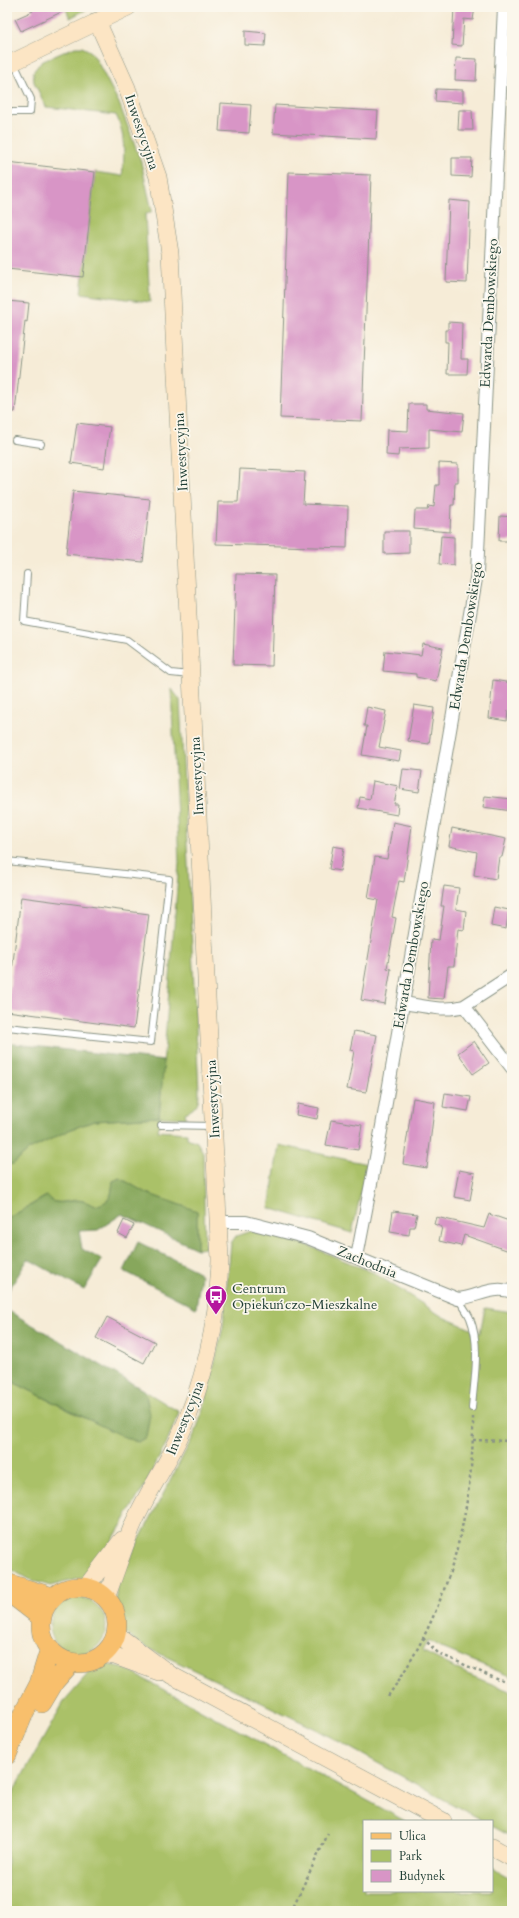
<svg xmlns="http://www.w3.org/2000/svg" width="519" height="1918" font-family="Cardo,serif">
<rect width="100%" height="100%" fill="#fbf7ec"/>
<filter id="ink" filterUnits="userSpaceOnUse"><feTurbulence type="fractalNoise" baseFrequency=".025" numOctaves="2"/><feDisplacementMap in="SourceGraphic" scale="8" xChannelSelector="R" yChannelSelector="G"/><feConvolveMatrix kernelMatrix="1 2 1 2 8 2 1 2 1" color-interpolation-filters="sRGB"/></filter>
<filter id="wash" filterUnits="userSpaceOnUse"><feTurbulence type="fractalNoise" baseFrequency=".012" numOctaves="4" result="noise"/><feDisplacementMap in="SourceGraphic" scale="16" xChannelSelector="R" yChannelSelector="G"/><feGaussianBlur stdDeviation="0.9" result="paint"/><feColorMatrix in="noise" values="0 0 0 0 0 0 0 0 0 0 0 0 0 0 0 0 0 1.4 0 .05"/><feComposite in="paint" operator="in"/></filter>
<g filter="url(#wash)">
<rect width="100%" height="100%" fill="#f6ecd7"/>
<path fill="#aac167" stroke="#647f4e" d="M 65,7 L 91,7 L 70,18 Z
M 75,47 L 82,47 L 90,51 L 96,59 L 119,103 L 141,162 L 152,211 L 145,215 L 150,302 L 81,293 L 95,172 L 122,176 C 125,157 125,132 116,115 L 46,107 L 34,82 L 33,72 L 41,62 Z
M 171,688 L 180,700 L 199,1091 C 199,1103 197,1108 185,1113 L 186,1118 L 160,1117 L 158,1131 L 187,1133 L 187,1138 L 197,1142 L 203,1152 L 205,1248 L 197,1249 L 197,1211 L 146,1193 L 120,1178 L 113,1181 C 111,1197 112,1201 95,1206 C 92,1205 87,1202 83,1201 C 71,1197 56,1209 46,1196 L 7,1219 L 7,1165 L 13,1164 L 29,1150 L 69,1130 L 94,1121 L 159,1117 L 179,863 Z
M 279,1145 L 367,1164 L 352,1233 L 269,1208 Z
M 251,1231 L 307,1245 L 374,1273 L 443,1317 L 480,1333 L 485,1308 L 512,1312 L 512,1677 L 442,1648 L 428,1640 L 422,1651 L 467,1674 L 512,1692 L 512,1837 L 492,1826 L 492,1821 L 483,1821 L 316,1729 L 142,1645 L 124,1633 C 122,1615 112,1599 118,1581 L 196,1431 L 206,1399 L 223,1327 L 231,1243 L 236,1236 Z
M 7,1379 L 76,1414 L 138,1442 L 146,1437 C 150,1419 149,1409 145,1391 L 179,1412 L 168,1440 L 145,1485 L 102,1558 L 86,1577 L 50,1586 L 28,1579 L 7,1567 Z
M50 1626a28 28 0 1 1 56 0a28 28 0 1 1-56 0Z
M 104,1664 L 122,1667 L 405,1821 L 364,1821 L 364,1891 L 492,1891 L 492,1868 L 512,1879 L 512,1911 L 7,1911 L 7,1803 L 65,1700 L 92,1669 Z"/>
<path fill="#87a75c" stroke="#537248" d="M 7,1043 L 164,1061 L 159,1117 L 94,1121 L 69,1130 L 29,1150 L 13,1164 L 7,1165 Z
M 120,1178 L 146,1193 L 197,1211 L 197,1249 L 122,1214 L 98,1230 L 79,1231 L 82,1249 L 102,1260 L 84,1290 L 28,1259 L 7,1293 L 7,1219 L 47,1196 C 56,1209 72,1198 83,1201 C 87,1202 92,1205 95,1206 C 112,1201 111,1197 113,1181 Z
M 138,1242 L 197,1271 L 201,1276 L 196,1308 L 124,1271 Z
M 7,1310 L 145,1391 L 150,1414 L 146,1437 L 138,1442 L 122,1436 L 7,1379 Z"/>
<g id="blocks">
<path fill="#d895c6" d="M 31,7 L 72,7 L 21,31 L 15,19 L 33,11 Z
M 454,7 L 475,7 L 473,20 L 464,19 L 462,46 L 452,45 Z
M 245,31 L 266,33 L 265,46 L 245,45 Z
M 456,58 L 477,59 L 476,81 L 455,80 Z
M 436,89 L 463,90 L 463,103 L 435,101 Z
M 221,103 L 251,105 L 249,133 L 219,131 Z
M 275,105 L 378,111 L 376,139 L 273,133 Z
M 459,110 L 472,110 L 473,130 L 458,130 Z
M 452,158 L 472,158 L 471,177 L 452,176 Z
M 7,162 L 95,172 L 83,277 L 7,269 Z
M 289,172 L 371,175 L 362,421 L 280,418 Z
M 449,200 L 470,202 L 467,283 L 446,282 Z
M 7,301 L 29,303 L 27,322 L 25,321 L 15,412 L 7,412 Z
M 448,322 L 462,323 L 461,359 L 468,359 L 467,374 L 447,374 L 448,342 L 445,342 L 445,330 L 448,330 Z
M 409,404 L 426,404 L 426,409 L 464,413 L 462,432 L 429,429 L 429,448 L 399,449 L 398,456 L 386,455 L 387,430 L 408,431 Z
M 77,423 L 110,427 L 104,468 L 71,463 Z
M 439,463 L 458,464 L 458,482 L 455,482 L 454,505 L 451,505 L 450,532 L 414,529 L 415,510 L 428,510 L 429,506 L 434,507 L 436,485 L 439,485 Z
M 240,469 L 305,472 L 303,504 L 348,506 L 347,548 L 216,544 L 218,502 L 238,502 Z
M 73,491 L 150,499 L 143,562 L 66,554 Z
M 500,516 L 512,517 L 512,541 L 499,541 Z
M 384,531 L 409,531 L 409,553 L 384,554 Z
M 441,536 L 454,537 L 454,565 L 439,564 Z
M 236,574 L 275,575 L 272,666 L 233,665 Z
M 423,644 L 443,648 L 436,681 L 416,677 L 416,674 L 383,671 L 385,651 L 421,655 Z
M 493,680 L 512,683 L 512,712 L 508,711 L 507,721 L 489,718 Z
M 414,705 L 434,708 L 429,744 L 408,741 Z
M 367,707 L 386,711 L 379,747 L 401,751 L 399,761 L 362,755 L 367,726 L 364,726 Z
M 403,769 L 422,771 L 419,792 L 400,789 Z
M 373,781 L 398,786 L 394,804 L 398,804 L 397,815 L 358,808 L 360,797 L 370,799 Z
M 485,796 L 512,799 L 512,811 L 483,807 Z
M 393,822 L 412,826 L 404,882 L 399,881 L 392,917 L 396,918 L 387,968 L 391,969 L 385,1004 L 361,1000 L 378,900 L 368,898 L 375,857 L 387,859 Z
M 452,828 L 506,839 L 502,857 L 499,857 L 496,879 L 474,875 L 477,852 L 449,846 Z
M 333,846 L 344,848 L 340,871 L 329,869 Z
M 444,886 L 459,888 L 456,909 L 466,911 L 464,930 L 458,929 L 454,966 L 448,966 L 444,999 L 428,998 L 431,939 L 439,940 L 444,906 L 441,906 Z
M 21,897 L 149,914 L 134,1028 L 7,1011 Z
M 494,907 L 509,910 L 506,929 L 491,926 Z
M 354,1031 L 377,1035 L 366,1092 L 347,1089 L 354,1051 L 350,1050 Z
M 474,1041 L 489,1063 L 473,1074 L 458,1053 Z
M 445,1093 L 471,1097 L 468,1111 L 443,1107 Z
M 413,1098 L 435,1102 L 427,1168 L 403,1164 Z
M 298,1104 L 319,1108 L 317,1119 L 296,1115 Z
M 331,1120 L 362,1125 L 358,1150 L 326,1145 Z
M 459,1170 L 475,1173 L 470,1200 L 454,1197 Z
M 393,1211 L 417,1214 L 414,1227 L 410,1227 L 409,1235 L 390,1232 Z
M 489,1214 L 512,1222 L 512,1252 L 464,1235 L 461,1246 L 439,1241 L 442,1227 L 434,1224 L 436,1217 L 484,1228 Z
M 124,1220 L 134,1225 L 127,1238 L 118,1233 Z
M 107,1317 L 155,1342 L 144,1363 L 96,1338 Z"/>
</g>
</g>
<g filter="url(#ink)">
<use href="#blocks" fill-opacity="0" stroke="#8a9486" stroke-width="1"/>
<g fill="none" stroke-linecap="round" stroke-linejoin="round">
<g stroke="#8a9486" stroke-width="8">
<path id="lane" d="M 7,112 L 30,112 L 31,99 L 14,63
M 15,440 L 41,444
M 27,574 L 24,621 L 127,640 L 171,673 L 190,675
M 7,861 L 169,879 L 151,1042 L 7,1027
M 161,1125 L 212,1126
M 458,1299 C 462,1305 467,1311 470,1318 C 481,1346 474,1379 472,1408"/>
</g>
<g stroke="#8a9486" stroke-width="14">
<path id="street" d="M 403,1003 C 423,1006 444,1012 464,1006 L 512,975
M 464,1006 L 512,1068
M 219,1222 L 246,1222 L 308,1238 L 458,1299 C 477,1297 493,1285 512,1292
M 357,1257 L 382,1126 L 477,573 L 504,7"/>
</g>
<g stroke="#8a9486" stroke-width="18">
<path id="secondary" d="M 97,21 L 127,88 L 158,177 L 170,253 L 220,1259 C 218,1322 205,1381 179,1438 C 165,1468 145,1496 132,1527 C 123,1550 115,1574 106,1598
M 7,65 L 128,7
M 86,1587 L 122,1540
M 116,1634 L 171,1675 L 443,1821
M 103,1654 L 115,1656 L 159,1672
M 492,1847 L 512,1858"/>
</g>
<g stroke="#8a9486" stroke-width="20">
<path id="primary" d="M 7,1583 L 53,1597
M41 1625a38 38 0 1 1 76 0a38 38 0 1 1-76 0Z
M 7,1591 L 42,1618
M 42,1703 L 55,1681 L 72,1662
M 7,1755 L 24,1713 L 39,1684 L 50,1648"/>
</g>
<path stroke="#8a9486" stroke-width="2.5" stroke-dasharray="3 3" stroke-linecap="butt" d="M 473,1440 L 512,1441
M 423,1638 L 438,1653 L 499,1680 L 512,1683
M 388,1696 C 446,1615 474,1517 473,1417
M 291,1911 L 328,1834"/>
<use href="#lane" stroke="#fff" stroke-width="6"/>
<use href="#street" stroke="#fff" stroke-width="12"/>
<use href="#secondary" stroke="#fce5c4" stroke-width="17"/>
<use href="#primary" stroke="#f8bf6c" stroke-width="19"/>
</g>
</g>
<defs>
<g id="bus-pin" transform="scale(1.15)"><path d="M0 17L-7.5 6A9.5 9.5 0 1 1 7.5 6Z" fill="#b5179e" stroke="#fbf7ec"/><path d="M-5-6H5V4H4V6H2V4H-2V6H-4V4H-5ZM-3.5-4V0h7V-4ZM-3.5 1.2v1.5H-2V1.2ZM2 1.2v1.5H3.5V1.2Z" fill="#fff"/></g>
</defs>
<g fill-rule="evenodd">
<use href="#bus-pin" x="216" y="1296"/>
</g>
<g text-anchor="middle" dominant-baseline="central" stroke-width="3.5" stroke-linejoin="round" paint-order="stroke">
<g font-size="14" fill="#1f3d34" stroke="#fbf7ec">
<text transform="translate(142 132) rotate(71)">Inwestycyjna</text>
<text transform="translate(489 313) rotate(-87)">Edwarda Dembowskiego</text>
<text transform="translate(181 452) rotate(-93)">Inwestycyjna</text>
<text transform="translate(466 636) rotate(-81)">Edwarda Dembowskiego</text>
<text transform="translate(197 776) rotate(-93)">Inwestycyjna</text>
<text transform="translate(411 955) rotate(-80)">Edwarda Dembowskiego</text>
<text transform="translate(213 1099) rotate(-93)">Inwestycyjna</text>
<text transform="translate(367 1262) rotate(22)">Zachodnia</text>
<text transform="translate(185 1418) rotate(-68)">Inwestycyjna</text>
</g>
<g font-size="14" fill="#1f3d34" stroke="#fbf7ec" text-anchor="start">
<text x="232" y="1288">Centrum<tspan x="232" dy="16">Opiekuńczo-Mieszkalne</tspan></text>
</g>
</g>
<rect width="519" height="1918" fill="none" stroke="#fbf7ec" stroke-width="24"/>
<rect x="363" y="1820" width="130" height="72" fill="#fbf7ec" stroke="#a3ada2"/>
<rect x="371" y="1833" width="20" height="6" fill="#f8bf6c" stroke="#a3ada2"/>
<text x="399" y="1840" font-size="12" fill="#1f3d34">Ulica</text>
<rect x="371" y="1850" width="20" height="12" fill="#aac167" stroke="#a3ada2"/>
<text x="399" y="1860" font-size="12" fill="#1f3d34">Park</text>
<rect x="371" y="1870" width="20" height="12" fill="#d895c6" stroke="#a3ada2"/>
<text x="399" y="1880" font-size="12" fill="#1f3d34">Budynek</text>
</svg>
